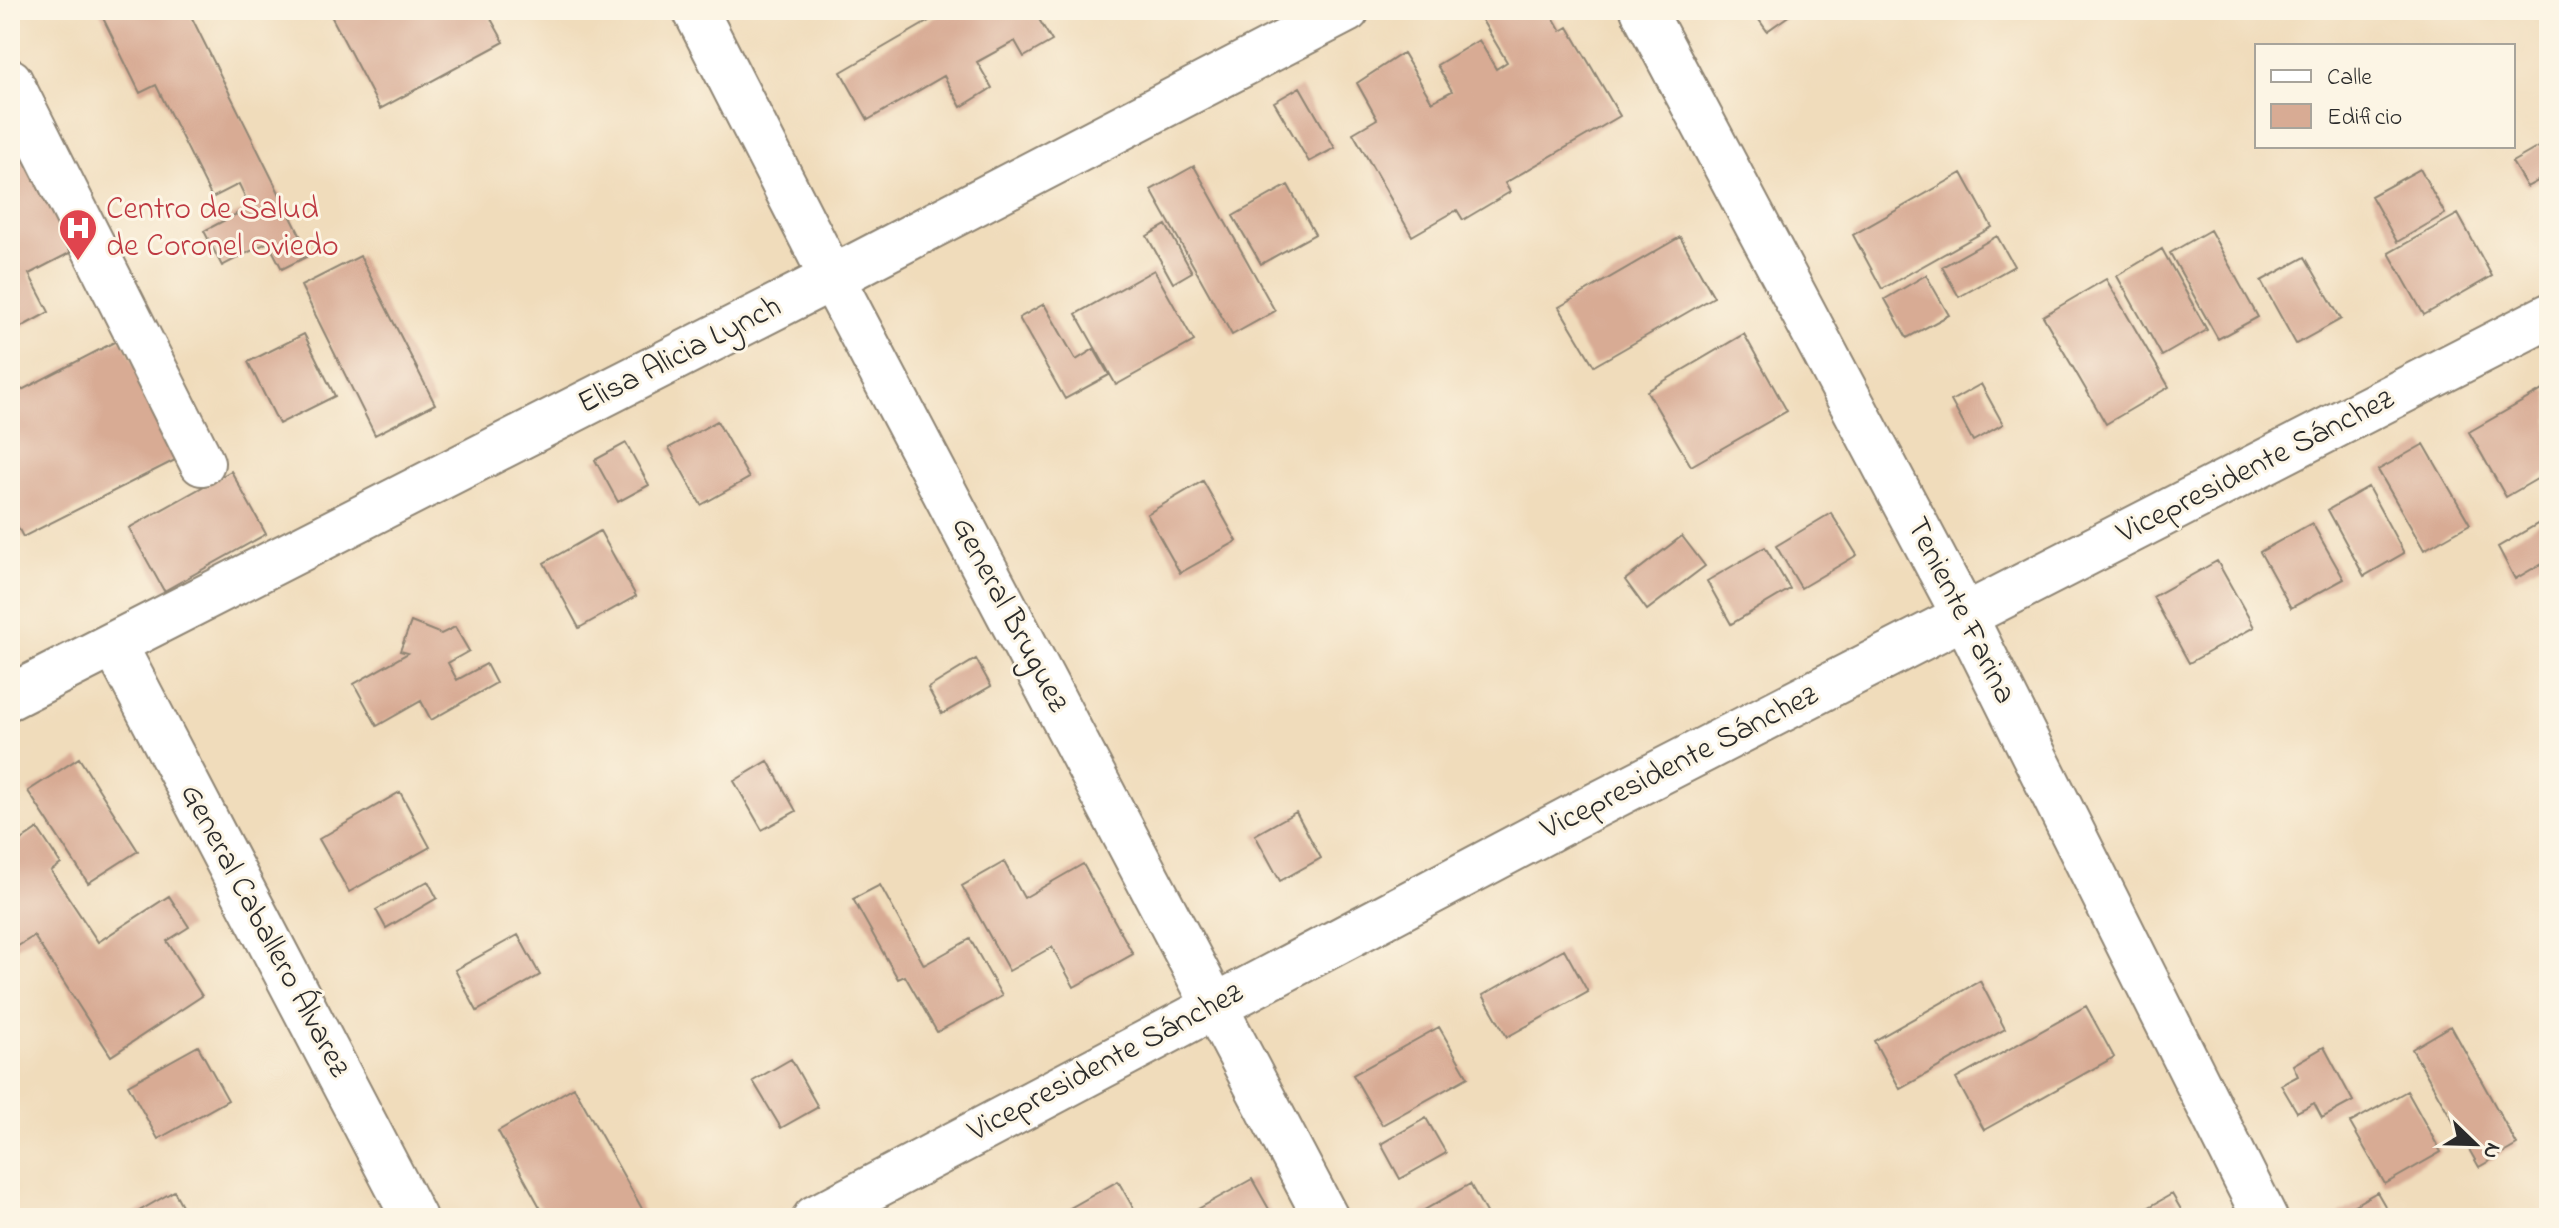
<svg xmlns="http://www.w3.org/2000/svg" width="2559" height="1228" font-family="'Indie Flower',sans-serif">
<rect width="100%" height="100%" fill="#fcf5e5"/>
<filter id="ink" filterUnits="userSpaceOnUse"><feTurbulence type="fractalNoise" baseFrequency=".0125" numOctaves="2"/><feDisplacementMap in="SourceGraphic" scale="16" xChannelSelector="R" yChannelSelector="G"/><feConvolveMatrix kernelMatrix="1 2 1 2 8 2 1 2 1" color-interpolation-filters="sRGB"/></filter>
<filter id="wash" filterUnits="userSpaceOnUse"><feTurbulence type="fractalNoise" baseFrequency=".006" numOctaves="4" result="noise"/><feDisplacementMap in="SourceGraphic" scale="32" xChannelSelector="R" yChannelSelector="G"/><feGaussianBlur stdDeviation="1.8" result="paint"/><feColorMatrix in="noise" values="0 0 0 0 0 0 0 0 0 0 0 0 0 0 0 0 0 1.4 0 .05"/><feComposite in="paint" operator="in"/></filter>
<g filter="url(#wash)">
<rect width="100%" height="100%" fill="#f0dcbb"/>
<g id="blocks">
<path fill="#d8ab94" d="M 99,10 L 188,10 L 310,255 L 282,269 L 268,242 L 222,266 L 204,231 L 250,207 L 239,184 L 212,198 L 156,85 L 140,93 Z
M 328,10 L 486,10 L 504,42 L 380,109 Z
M 948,10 L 1047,10 L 1037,16 L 1052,41 L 1024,57 L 1015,41 L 977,62 L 992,88 L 961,107 L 944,76 L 868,120 L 841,72 Z
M 1488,10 L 1549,10 L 1561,31 L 1568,27 L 1620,116 L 1505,183 L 1510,192 L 1463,220 L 1457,210 L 1412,236 L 1353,133 L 1377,119 L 1357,83 L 1403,53 L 1432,102 L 1452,91 L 1437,65 L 1479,40 L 1496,69 L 1507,62 L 1479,15 Z
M 1752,10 L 1797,10 L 1767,31 Z
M 1300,87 L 1335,148 L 1309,162 L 1274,102 Z
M 10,112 L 79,248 L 29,274 L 49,312 L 10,333 Z
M 2549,141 L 2549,175 L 2527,187 L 2512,162 Z
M 1194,166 L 1275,311 L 1232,335 L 1151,190 Z
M 2420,169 L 2445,214 L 2397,242 L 2371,196 Z
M 1962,173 L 1992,227 L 1882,289 L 1853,235 Z
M 1288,185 L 1315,234 L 1261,264 L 1233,216 Z
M 2549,188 L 2549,206 L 2541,192 Z
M 2458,214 L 2492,276 L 2424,315 L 2389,253 Z
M 1166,225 L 1192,272 L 1173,283 L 1147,236 Z
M 2210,230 L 2258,317 L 2218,339 L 2170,253 Z
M 1997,236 L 2014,266 L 1959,297 L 1942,267 Z
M 1680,237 L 1714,297 L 1594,366 L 1559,307 Z
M 2162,249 L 2207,330 L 2162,356 L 2117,276 Z
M 360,256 L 435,404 L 375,435 L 301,286 Z
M 2305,257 L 2341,319 L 2296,344 L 2261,281 Z
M 1154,270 L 1194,341 L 1116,385 L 1076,314 Z
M 1926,275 L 1949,315 L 1907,338 L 1885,299 Z
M 2106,279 L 2169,387 L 2106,424 L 2043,316 Z
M 1044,304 L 1076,360 L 1094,349 L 1109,375 L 1065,399 L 1019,318 Z
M 304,334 L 335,396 L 279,424 L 248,362 Z
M 1744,334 L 1787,411 L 1691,466 L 1647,391 Z
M 122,338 L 181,457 L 23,537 L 10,512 L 10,396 Z
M 1981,384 L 2003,424 L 1973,441 L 1951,401 Z
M 2546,388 L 2549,394 L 2549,472 L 2506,497 L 2469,432 Z
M 717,421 L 749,478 L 701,505 L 669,448 Z
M 626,443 L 649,485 L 618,502 L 595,460 Z
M 2424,444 L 2470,524 L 2424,550 L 2378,470 Z
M 231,471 L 266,534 L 164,591 L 129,528 Z
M 1203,481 L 1237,541 L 1180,573 L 1147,514 Z
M 2368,487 L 2404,553 L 2364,576 L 2328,510 Z
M 1831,513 L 1857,555 L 1801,588 L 1776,546 Z
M 2541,522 L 2549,537 L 2549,559 L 2515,579 L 2498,547 Z
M 2312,523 L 2344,579 L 2291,608 L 2260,552 Z
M 600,531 L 636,596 L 579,628 L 544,563 Z
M 1682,536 L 1705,566 L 1647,610 L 1625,580 Z
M 1765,547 L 1790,589 L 1731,624 L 1707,581 Z
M 2217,561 L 2254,627 L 2189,663 L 2153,597 Z
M 411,622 L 441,634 L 455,627 L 469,651 L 448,663 L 457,680 L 486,664 L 496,683 L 431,720 L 421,701 L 377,726 L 354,684 L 408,653 L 400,651 Z
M 976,659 L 991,686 L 942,714 L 928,688 Z
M 79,758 L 138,851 L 88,883 L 28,791 Z
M 768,761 L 796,811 L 762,830 L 734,781 Z
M 400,792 L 430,847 L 349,892 L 319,839 Z
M 1296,812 L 1321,858 L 1280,881 L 1255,835 Z
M 38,829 L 61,864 L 51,871 L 98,942 L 169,896 L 189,927 L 167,941 L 202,996 L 111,1056 L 34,936 L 10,951 L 10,848 Z
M 1004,862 L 1024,898 L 1083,864 L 1133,954 L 1074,987 L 1052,947 L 1009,971 L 962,886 Z
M 428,881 L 437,898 L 386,928 L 376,910 Z
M 880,885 L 924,965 L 970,939 L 1002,996 L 937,1032 L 905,976 L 898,979 L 853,899 Z
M 518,935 L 540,975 L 477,1011 L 455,970 Z
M 1564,949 L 1588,992 L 1507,1037 L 1483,995 Z
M 1980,981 L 2005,1029 L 1900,1089 L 1874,1041 Z
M 2086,1006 L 2114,1057 L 1984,1130 L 1956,1079 Z
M 2451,1026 L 2517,1145 L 2479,1167 L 2412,1049 Z
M 1439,1027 L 1468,1077 L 1382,1125 L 1353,1075 Z
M 198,1046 L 228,1100 L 158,1139 L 128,1085 Z
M 2324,1047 L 2353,1101 L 2322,1118 L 2314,1103 L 2297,1112 L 2281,1085 L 2298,1076 L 2293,1065 Z
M 791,1059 L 818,1107 L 781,1128 L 753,1081 Z
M 574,1087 L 645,1214 L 637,1218 L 546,1218 L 498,1131 Z
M 2407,1091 L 2441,1152 L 2385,1184 L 2350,1123 Z
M 1426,1118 L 1446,1153 L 1400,1179 L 1381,1144 Z
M 1252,1179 L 1274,1218 L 1182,1218 Z
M 1118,1181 L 1139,1218 L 1058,1218 L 1056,1216 Z
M 1470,1184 L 1489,1218 L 1424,1218 L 1421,1212 Z
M 174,1191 L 189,1218 L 127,1218 Z
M 2377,1192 L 2392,1218 L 2341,1218 L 2339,1214 Z
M 2172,1194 L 2186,1218 L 2130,1218 Z"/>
</g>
</g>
<g filter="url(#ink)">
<use href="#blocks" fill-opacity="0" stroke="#8e8473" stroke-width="2"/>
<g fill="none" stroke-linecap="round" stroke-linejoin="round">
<g stroke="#8e8473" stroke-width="48">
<path id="minor" d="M 695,10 L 832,278 L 1326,1218
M 1643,10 L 1965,617 L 2265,1218
M 10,81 L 202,463
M 114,644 L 414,1218
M 10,697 L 832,278 L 1347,10
M 815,1218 L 1571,818 L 2549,316"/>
</g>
<use href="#minor" stroke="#fff" stroke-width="44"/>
</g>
</g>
<defs>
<g id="hospital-pin" transform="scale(2)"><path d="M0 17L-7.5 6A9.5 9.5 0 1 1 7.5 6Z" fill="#e0444e" stroke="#fcf5e5"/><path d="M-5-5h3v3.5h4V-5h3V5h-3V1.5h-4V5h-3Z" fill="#fff"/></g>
</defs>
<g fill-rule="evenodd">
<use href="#hospital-pin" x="78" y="228"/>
</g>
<g text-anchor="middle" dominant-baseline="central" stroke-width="6" stroke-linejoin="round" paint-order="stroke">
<g font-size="32" fill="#be3a42" stroke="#fcf5e5" text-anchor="start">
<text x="106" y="210">Centro de Salud<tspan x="106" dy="37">de Coronel Oviedo</tspan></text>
</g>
<g font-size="32" fill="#2b2b2b" stroke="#fcf5e5">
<text transform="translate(680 356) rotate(-27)">Elisa Alicia Lynch</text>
<text transform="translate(2256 467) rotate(-27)">Vicepresidente Sánchez</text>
<text transform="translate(1960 611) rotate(63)">Teniente Farina</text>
<text transform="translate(1009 615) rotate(62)">General Bruguez</text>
<text transform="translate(1680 763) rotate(-27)">Vicepresidente Sánchez</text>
<text transform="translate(264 931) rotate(62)">General Caballero Álvarez</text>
<text transform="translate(1106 1063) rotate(-28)">Vicepresidente Sánchez</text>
</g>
</g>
<rect width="2559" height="1228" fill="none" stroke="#fcf5e5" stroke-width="40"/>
<rect x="2255" y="44" width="260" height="104" fill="#fcf5e5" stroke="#a8a49b" stroke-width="2"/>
<rect x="2271" y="70" width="40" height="12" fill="#ffffff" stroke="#a8a49b" stroke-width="2"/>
<text x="2327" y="84" font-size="24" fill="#2b2b2b">Calle</text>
<rect x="2271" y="104" width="40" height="24" fill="#d8ab94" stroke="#a8a49b" stroke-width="2"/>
<text x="2327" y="124" font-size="24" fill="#2b2b2b">Edificio</text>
<g transform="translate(2475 1144) rotate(113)" stroke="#fcf5e5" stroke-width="6" paint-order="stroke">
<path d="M0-6L14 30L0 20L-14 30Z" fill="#2b2b2b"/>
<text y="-12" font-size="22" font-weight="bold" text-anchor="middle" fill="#2b2b2b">N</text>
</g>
</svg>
